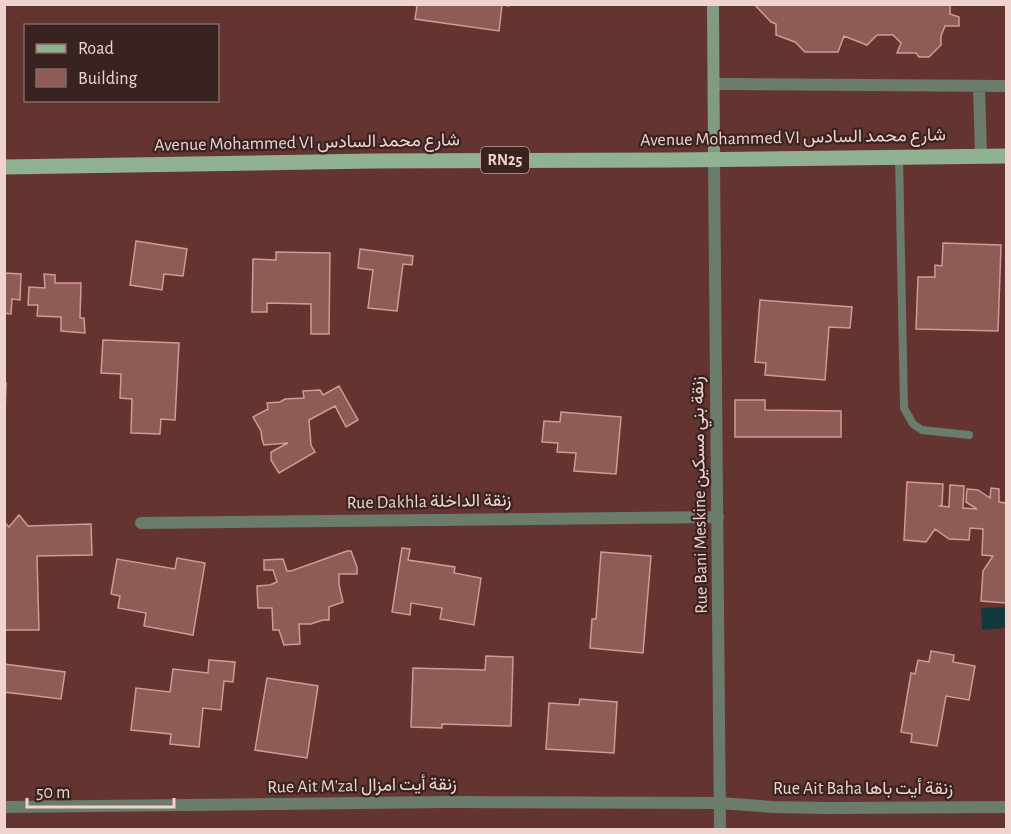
<svg xmlns="http://www.w3.org/2000/svg" width="1011" height="834" font-family="'Alegreya Sans',Vazirmatn,sans-serif">
<rect width="100%" height="100%" fill="#633430"/>
<path fill="#11393e" d="M 1006,607 L 1006,628 L 982,630 L 981,608 Z"/>
<path fill="#8e5b55" stroke="#d39a94" stroke-width="1.5" d="M 409,4 L 509,4 L 509,6 L 502,5 L 499,31 L 415,19 L 417,6 Z
M 754,4 L 950,4 L 950,14 L 959,17 L 959,26 L 945,26 L 941,36 L 941,45 L 929,57 L 919,57 L 916,53 L 897,53 L 901,43 L 893,35 L 877,35 L 867,45 L 844,36 L 838,52 L 805,52 L 795,42 L 776,35 L 776,24 L 771,22 Z
M 136,241 L 187,249 L 183,276 L 164,274 L 162,290 L 130,285 Z
M 943,243 L 1001,245 L 998,331 L 916,329 L 918,277 L 935,277 L 935,265 L 942,266 Z
M 360,249 L 413,256 L 412,265 L 403,264 L 397,311 L 368,308 L 373,270 L 358,268 Z
M 276,252 L 330,253 L 329,334 L 311,334 L 311,304 L 267,303 L 267,312 L 252,312 L 253,259 L 276,260 Z
M 4,273 L 21,274 L 20,300 L 12,299 L 11,314 L 4,313 Z
M 44,274 L 55,275 L 55,283 L 81,283 L 80,318 L 84,318 L 85,333 L 61,331 L 61,317 L 37,316 L 38,305 L 28,305 L 29,287 L 45,288 Z
M 760,300 L 852,307 L 850,328 L 829,327 L 825,380 L 765,375 L 766,363 L 755,362 Z
M 103,340 L 179,343 L 175,420 L 161,419 L 160,434 L 131,433 L 132,399 L 120,398 L 121,374 L 101,373 Z
M 4,383 L 6,383 L 4,443 Z
M 339,386 L 358,420 L 346,427 L 335,406 L 309,420 L 311,445 L 315,452 L 279,473 L 271,460 L 271,452 L 288,443 L 264,445 L 262,439 L 261,431 L 253,417 L 268,409 L 267,403 L 280,402 L 285,399 L 304,398 L 303,391 L 320,390 L 323,395 Z
M 735,400 L 765,400 L 765,410 L 841,411 L 841,437 L 735,437 Z
M 561,412 L 621,417 L 616,474 L 574,471 L 576,453 L 557,452 L 558,443 L 542,442 L 544,421 L 560,422 Z
M 907,482 L 943,484 L 942,505 L 940,506 L 949,507 L 950,485 L 964,486 L 963,508 L 977,509 L 966,502 L 967,489 L 978,490 L 990,498 L 991,488 L 999,489 L 999,502 L 1006,503 L 1006,603 L 981,601 L 983,571 L 993,556 L 982,555 L 983,529 L 970,528 L 969,540 L 949,539 L 935,529 L 926,542 L 904,540 Z
M 19,515 L 28,526 L 91,524 L 92,555 L 37,556 L 39,630 L 4,630 L 4,522 L 9,527 Z
M 402,548 L 410,549 L 408,560 L 455,567 L 454,573 L 481,578 L 474,625 L 440,619 L 442,608 L 411,603 L 410,615 L 392,612 Z
M 347,551 L 351,551 L 357,567 L 357,574 L 339,574 L 339,585 L 343,602 L 329,607 L 329,620 L 323,620 L 311,624 L 299,624 L 300,644 L 284,645 L 279,630 L 273,630 L 272,608 L 258,608 L 257,586 L 270,585 L 277,582 L 273,570 L 264,570 L 264,560 L 283,559 L 287,571 L 291,571 Z
M 601,552 L 651,556 L 643,653 L 590,648 L 592,619 L 596,619 Z
M 177,558 L 205,563 L 193,635 L 144,626 L 146,613 L 118,608 L 120,596 L 111,594 L 117,559 L 175,569 Z
M 931,651 L 954,655 L 953,662 L 975,666 L 969,700 L 946,696 L 937,746 L 911,742 L 912,734 L 901,732 L 911,673 L 915,674 L 918,660 L 929,662 Z
M 486,656 L 513,657 L 511,726 L 442,724 L 442,728 L 411,727 L 413,668 L 485,670 Z
M 209,660 L 235,662 L 233,682 L 224,681 L 221,710 L 203,708 L 199,747 L 170,744 L 171,734 L 131,730 L 136,688 L 170,692 L 173,669 L 208,673 Z
M 4,664 L 65,672 L 61,699 L 4,692 Z
M 267,678 L 318,686 L 307,758 L 255,750 Z
M 580,699 L 617,702 L 614,753 L 546,749 L 549,703 L 579,705 Z"/>
<g fill="none" stroke-linecap="round" stroke-linejoin="round">
<path stroke="#6b7c6c" stroke-width="8" d="M 899,157 L 904,408 L 913,424 L 922,430 L 969,435"/>
<path stroke="#6b7c6c" stroke-width="12" d="M 714,84 L 1006,86
M 979,86 L 981,156
M 714,160 L 720,830
M 141,523 L 718,517
M 4,807 L 445,802 L 720,803 L 773,807 L 829,808 L 1006,807"/>
<path stroke="#819b82" stroke-width="12" d="M 713,4 L 714,160"/>
<path stroke="#91b292" stroke-width="15" d="M 4,167 L 373,161 L 674,160 L 1006,156"/>
</g>
<g text-anchor="middle" dominant-baseline="central" stroke-width="4.5" stroke-linejoin="round" paint-order="stroke">
<rect fill="#392321" stroke="#b99e9a" stroke-width="1.5" x="481" y="147" width="48" height="26" rx="4.5"/>
<g font-size="16" font-weight="bold" fill="#f0d2ce">
<text x="505" y="160">RN25</text>
</g>
<g font-size="18" fill="#f0d2ce" stroke="#392321">
<text transform="translate(793 138) rotate(-1)">Avenue Mohammed VI شارع محمد السادس</text>
<text transform="translate(307 143) rotate(-1)">Avenue Mohammed VI شارع محمد السادس</text>
<text transform="translate(700 495) rotate(-91)">Rue Bani Meskine زنقة بني مسكين</text>
<text transform="translate(429 502) rotate(-1)">Rue Dakhla زنقة الداخلة</text>
<text transform="translate(362 786) rotate(-1)">Rue Ait M'zal زنقة أيت امزال</text>
<text x="863" y="789">Rue Ait Baha زنقة أيت باها</text>
</g>
</g>
<rect width="1011" height="834" fill="none" stroke="#f0d2ce" stroke-width="12"/>
<rect x="24" y="24" width="195" height="78" fill="#392321" stroke="#826966" stroke-width="1.5"/>
<rect x="36" y="44" width="30" height="9" fill="#91b292" stroke="#826966" stroke-width="1.5"/>
<text x="78" y="54" font-size="18" fill="#f0d2ce">Road</text>
<rect x="36" y="69" width="30" height="18" fill="#8e5b55" stroke="#826966" stroke-width="1.5"/>
<text x="78" y="84" font-size="18" fill="#f0d2ce">Building</text>
<path d="M27 798v9h147v-9" fill="none" stroke="#f0d2ce" stroke-width="3"/>
<text x="36" y="798" font-size="18" fill="#f0d2ce" stroke="#392321" stroke-width="4.5" paint-order="stroke">50 m</text>
</svg>
